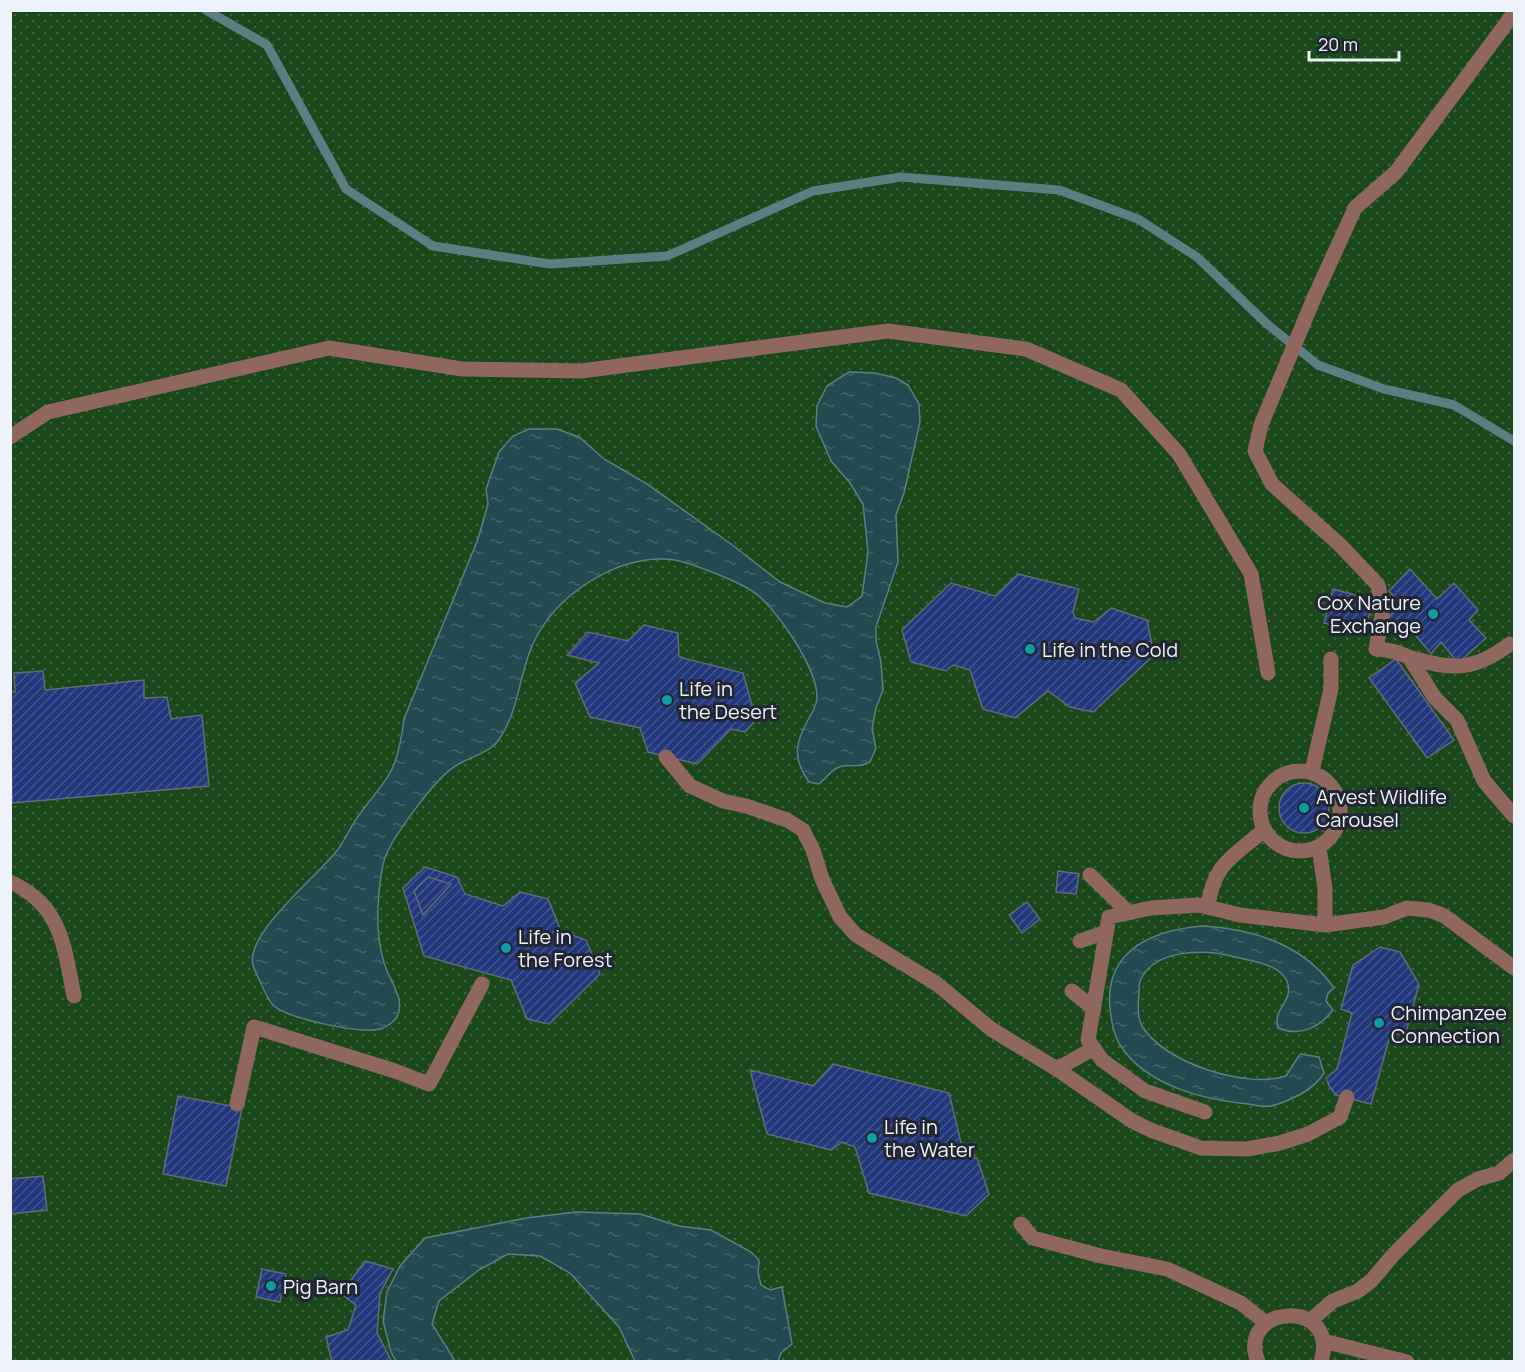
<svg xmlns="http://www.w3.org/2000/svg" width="1525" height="1372" font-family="Manrope,sans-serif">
<defs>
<pattern id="park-dots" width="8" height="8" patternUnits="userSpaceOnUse" patternTransform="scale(1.5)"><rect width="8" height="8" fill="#1a481b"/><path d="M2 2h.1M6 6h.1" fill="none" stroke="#3c633d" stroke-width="1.8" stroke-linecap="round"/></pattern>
<pattern id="water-ripples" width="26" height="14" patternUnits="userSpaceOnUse" patternTransform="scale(1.5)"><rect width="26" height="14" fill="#214b50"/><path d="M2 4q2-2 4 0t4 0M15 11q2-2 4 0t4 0" fill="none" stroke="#42656a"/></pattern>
<pattern id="building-hatch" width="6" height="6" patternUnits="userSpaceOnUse" patternTransform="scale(1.5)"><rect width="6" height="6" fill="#23387c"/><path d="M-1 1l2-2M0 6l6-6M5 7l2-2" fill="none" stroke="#435590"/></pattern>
</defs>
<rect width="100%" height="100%" fill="#212631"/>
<path fill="url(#park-dots)" d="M 11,11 L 1514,11 L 1514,1361 L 11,1361 Z"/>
<path fill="url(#water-ripples)" stroke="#5e7d83" stroke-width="1.5" d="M 849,372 L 875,373 L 896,378 L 908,385 L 919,404 L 920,422 L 904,493 L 896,515 L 898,562 L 876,627 L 876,641 L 881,662 L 883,690 L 876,708 L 872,729 L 876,748 L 870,762 C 855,770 849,762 837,768 C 831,771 825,779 819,784 L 809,782 C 792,758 795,743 809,718 C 812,713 816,705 817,699 C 818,669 781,617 760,597 C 749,587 732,580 717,574 C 701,568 681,559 664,559 C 615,558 562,592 538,634 C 519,667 521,706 500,738 C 489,755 469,756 454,767 C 435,779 395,834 386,855 C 379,873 376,918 379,938 C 380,948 383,961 387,971 C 393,985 405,1002 397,1017 C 394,1022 385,1028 380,1029 C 360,1034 288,1019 273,1005 C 267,999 258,977 254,968 C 240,938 317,876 335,853 C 344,843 349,829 357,818 C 368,801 385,785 393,767 C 399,752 402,736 404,719 L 478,539 L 488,504 L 486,489 L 499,452 L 513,436 L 529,429 L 557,429 L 579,437 L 604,459 L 647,484 L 731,544 L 780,582 L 825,603 L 847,607 L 862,596 L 868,552 L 863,504 L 850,483 L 831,461 L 816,426 L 817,406 L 827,386 Z
M 1203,926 C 1253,929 1304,945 1334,988 L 1328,993 L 1326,1001 L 1333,1010 C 1319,1028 1300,1037 1278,1028 C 1272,1007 1295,1002 1287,981 C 1280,964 1251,961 1235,957 C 1207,949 1154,948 1140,981 C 1139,985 1139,991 1139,995 C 1138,1004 1137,1018 1142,1026 C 1164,1063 1246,1089 1286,1076 L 1300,1054 L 1319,1057 L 1324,1073 C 1314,1090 1290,1101 1271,1106 C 1264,1107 1255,1105 1248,1104 C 1205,1100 1153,1087 1125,1052 C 1114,1039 1112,1024 1110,1009 C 1104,950 1153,930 1203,926 Z
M 576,1212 L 640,1214 L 679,1226 L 711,1230 L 751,1252 L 759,1260 L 758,1273 L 761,1285 L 770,1290 L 782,1287 L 792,1344 L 781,1353 L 778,1361 L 635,1361 L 619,1327 L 570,1273 L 540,1256 L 508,1254 L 479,1270 L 439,1301 L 432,1324 L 455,1361 L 396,1361 L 391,1352 L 383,1321 L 387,1292 L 400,1266 L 425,1238 L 526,1218 Z"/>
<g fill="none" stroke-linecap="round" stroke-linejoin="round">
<path stroke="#5e7d83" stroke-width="9" d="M 206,10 L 267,45 L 346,189 L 433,246 L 550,264 L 667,256 L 813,191 L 901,177 L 1059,190 L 1138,219 L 1197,257 L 1267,324 L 1318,365 L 1384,389 L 1454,405 L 1514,441"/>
</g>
<path fill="url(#building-hatch)" stroke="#636977" stroke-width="1.5" d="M 1410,569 L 1437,599 L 1454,583 L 1478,610 L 1469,620 L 1486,638 L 1458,663 L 1441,642 L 1431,654 L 1413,632 L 1405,638 L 1388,618 L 1401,604 L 1389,591 Z
M 1018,574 L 1079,589 L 1073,612 L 1075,618 L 1094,622 L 1111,608 L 1147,620 L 1154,655 L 1093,712 L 1070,707 L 1048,691 L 1015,718 L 983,709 L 970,670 L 953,665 L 946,671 L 911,662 L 902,630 L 951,583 L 995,596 Z
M 1333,589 L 1373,600 L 1364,633 L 1324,623 Z
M 644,625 L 678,633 L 679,657 L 743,673 L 756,720 L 745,732 L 731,729 L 697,764 L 648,752 L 640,728 L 590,717 L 575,683 L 599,663 L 567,655 L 588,632 L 628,641 Z
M 1396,659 L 1454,740 L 1427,758 L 1369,678 Z
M 43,671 L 45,690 L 144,680 L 144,698 L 167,697 L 171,719 L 202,715 L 209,786 L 12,803 L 10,692 L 15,692 L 14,673 Z
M1279 808a25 25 0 1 1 50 0a25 25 0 1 1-50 0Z
M 425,867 L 457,877 L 465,894 L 503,906 L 520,892 L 548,899 L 561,931 L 586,940 L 600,974 L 549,1024 L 527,1019 L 511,980 L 424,956 L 403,888 Z
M 1058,871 L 1079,874 L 1076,894 L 1056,892 Z
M 428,877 L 451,884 L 423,915 L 414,891 Z
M 1027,902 L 1040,919 L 1022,933 L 1009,915 Z
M 1380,947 L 1400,952 L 1419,984 L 1405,1036 L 1391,1032 L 1371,1104 L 1336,1095 L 1329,1086 L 1326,1078 L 1337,1069 L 1352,1013 L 1341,1009 L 1353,965 Z
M 833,1064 L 949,1093 L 964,1155 L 977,1158 L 989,1194 L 966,1216 L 869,1193 L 855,1147 L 842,1142 L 831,1150 L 767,1134 L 750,1070 L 813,1086 Z
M 178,1096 L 242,1108 L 226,1186 L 163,1174 Z
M 43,1176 L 47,1210 L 10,1214 L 10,1179 Z
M 365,1261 L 393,1269 L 380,1293 L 377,1333 L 392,1362 L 332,1362 L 326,1337 L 348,1330 L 356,1305 L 341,1294 Z
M 262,1269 L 286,1274 L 280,1302 L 256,1297 Z"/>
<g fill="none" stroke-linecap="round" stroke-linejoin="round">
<path stroke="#8f675f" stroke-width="15" d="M 10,437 L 48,412 L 329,348 L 462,369 L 581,371 L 888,331 L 1026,349 L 1121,390 L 1179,454 L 1251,574 L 1268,673
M 1510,644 C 1475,670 1454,671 1412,658 C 1398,653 1392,650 1376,649 L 1383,610 L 1378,585 L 1340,545 L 1272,484 L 1255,451 L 1261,425 L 1314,298 L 1355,208 L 1396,172 L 1514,13
M 1409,657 L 1435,698 L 1457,720 L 1484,781 L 1514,816
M 666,757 L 690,786 L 723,801 L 746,806 L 787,820 L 803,830 L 813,850 L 822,879 L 840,917 L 856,935 L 937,984 L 991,1029 L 1057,1069 L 1132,1121 L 1153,1131 L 1201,1148 L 1247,1149 L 1280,1143 L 1308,1134 L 1340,1117 L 1347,1097
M1260 811a40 40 0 1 1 80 0a40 40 0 1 1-80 0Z
M 1312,771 L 1331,689 L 1331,659
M 1319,847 L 1325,889 L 1325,925
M 1090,875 L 1129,913
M 10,882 C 62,905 64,947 74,996
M 1208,907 C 1213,864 1233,857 1264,830
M 1080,941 L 1106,932
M 1072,991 L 1094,1009
M 1057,1069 L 1094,1048
M 237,1104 L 254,1027 L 395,1071 L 429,1084 L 482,984
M 1205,1112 L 1145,1091 L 1102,1060 L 1088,1040 L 1109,917 L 1151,908 L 1199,905 L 1240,915 L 1325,925 L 1384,917 L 1407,908 L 1428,910 L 1443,915 L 1514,968
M 1021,1224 L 1033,1238 L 1101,1256 L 1167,1269 L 1241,1303 L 1266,1323
M 1310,1321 L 1333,1301 L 1358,1291 L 1372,1280 L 1393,1255 L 1458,1190 L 1478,1179 L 1499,1173 L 1514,1160
M 1323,1341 L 1407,1362
M 1258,1362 C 1235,1304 1341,1297 1321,1362"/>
</g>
<g fill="#0f9aa8" stroke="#212631" stroke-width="2">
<circle cx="1433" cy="614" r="6"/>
<circle cx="1030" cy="649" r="6"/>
<circle cx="667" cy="700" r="6"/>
<circle cx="1304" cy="808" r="6"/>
<circle cx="506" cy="948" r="6"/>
<circle cx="1379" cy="1023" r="6"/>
<circle cx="872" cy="1138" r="6"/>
<circle cx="271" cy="1286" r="6"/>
</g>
<g text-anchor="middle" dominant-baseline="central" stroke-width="6" stroke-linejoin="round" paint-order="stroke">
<g font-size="20" fill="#eef2fa" stroke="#212631" text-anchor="start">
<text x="1421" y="602" text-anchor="end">Cox Nature<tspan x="1421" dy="23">Exchange</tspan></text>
<text x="1042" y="649">Life in the Cold</text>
<text x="679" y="688">Life in<tspan x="679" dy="23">the Desert</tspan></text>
<text x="1316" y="796">Arvest Wildlife<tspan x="1316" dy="23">Carousel</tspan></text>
<text x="518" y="936">Life in<tspan x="518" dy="23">the Forest</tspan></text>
<text x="1391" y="1012">Chimpanzee<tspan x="1391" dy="23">Connection</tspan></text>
<text x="884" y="1126">Life in<tspan x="884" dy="23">the Water</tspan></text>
<text x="283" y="1286">Pig Barn</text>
</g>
</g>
<rect width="1525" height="1372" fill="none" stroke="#eef2fa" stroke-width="24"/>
<path d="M1309 51v9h90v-9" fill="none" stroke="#eef2fa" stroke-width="3"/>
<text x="1318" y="51" font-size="18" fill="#eef2fa" stroke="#212631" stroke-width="4.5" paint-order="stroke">20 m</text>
</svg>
